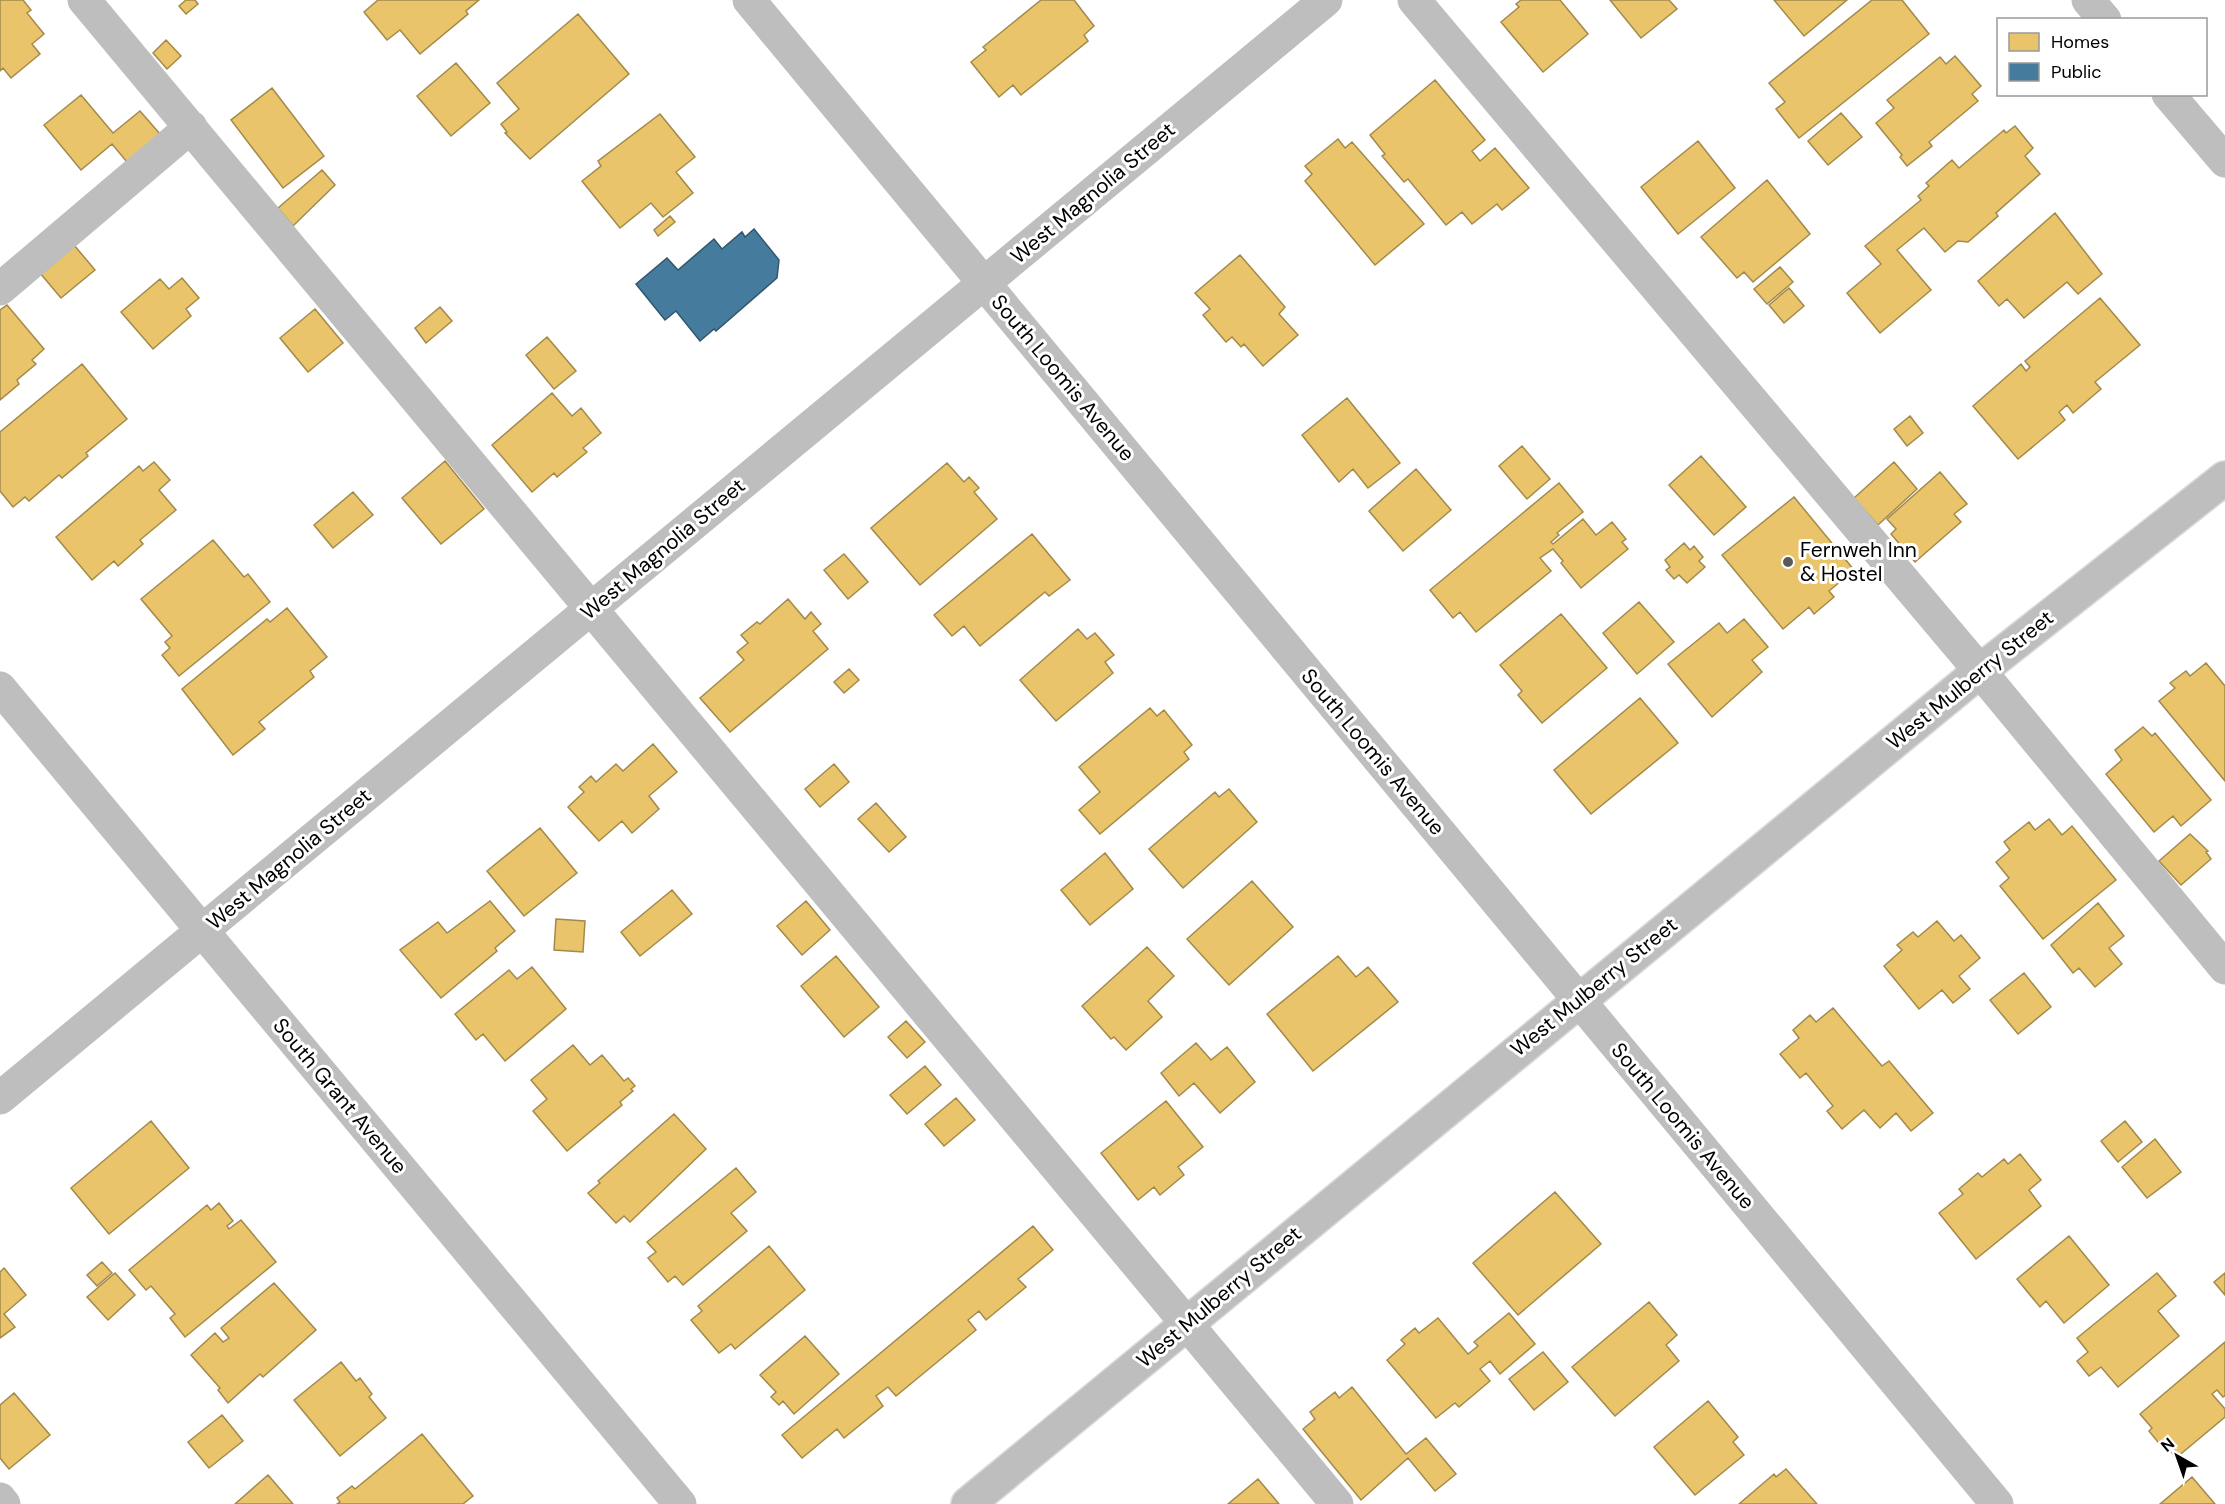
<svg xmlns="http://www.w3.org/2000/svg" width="2225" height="1504" font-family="'DM Sans',sans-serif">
<rect width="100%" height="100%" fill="#fff"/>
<path fill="#e9c46a" stroke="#a3894a" stroke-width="1.5" d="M 0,0 L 23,0 L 31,10 L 27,13 L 44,34 L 32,44 L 40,54 L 11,78 L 3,68 L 0,71 Z
M 186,0 L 195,0 L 198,4 L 186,14 L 179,6 Z
M 378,0 L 479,0 L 466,11 L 468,14 L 420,54 L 400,30 L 387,40 L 364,12 Z
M 1041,0 L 1074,0 L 1094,26 L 1084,35 L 1088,41 L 1021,95 L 1013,85 L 999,97 L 971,62 L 986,50 L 983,47 Z
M 1521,0 L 1560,0 L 1588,34 L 1543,72 L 1501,22 L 1519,7 L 1516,4 Z
M 1610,0 L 1669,0 L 1677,9 L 1641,38 Z
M 1774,0 L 1847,0 L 1804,36 Z
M 1872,0 L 1902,0 L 1929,34 L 1799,138 L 1776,109 L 1785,102 L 1769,83 Z
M 578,14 L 629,74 L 530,159 L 505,133 L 507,132 L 501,124 L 519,109 L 497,83 Z
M 166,40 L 181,56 L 167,69 L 153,53 Z
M 1955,56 L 1981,86 L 1972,94 L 1978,101 L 1929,142 L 1932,146 L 1907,166 L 1900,157 L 1902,155 L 1876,123 L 1894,108 L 1887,100 L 1940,57 L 1946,64 Z
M 456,63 L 490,103 L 451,136 L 417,96 Z
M 1435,80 L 1485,140 L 1472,151 L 1480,161 L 1495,148 L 1529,188 L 1502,210 L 1497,204 L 1472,224 L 1462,212 L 1446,225 L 1408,179 L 1404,182 L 1382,156 L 1385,154 L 1370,135 Z
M 272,88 L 324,156 L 283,188 L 231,120 Z
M 81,95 L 113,133 L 140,111 L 160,134 L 127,162 L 112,144 L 81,170 L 44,125 Z
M 1841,113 L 1862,137 L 1828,165 L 1808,141 Z
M 660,114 L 695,157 L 676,172 L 693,193 L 663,217 L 651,203 L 620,228 L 582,181 L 601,166 L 598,161 Z
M 2015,126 L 2033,148 L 2025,156 L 2040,174 L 1996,213 L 1998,216 L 1968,242 L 1958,241 L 1945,252 L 1924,228 L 1897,250 L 1931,290 L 1880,333 L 1847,293 L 1881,264 L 1865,246 L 1921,200 L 1918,196 L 1929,186 L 1926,183 L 1952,160 L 1959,168 L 2004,130 L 2006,133 Z
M 1338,139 L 1345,148 L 1352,142 L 1424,224 L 1375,265 L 1305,181 L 1312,174 L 1305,166 Z
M 1698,141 L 1735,188 L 1678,234 L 1641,187 Z
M 322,170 L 335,185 L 293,226 L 278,208 Z
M 1767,180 L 1810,234 L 1753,282 L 1744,272 L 1737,278 L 1701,237 Z
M 2055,213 L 2102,274 L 2078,294 L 2067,282 L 2024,318 L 2007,299 L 1999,306 L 1978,281 Z
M 670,216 L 675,222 L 658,236 L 654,230 Z
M 74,245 L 95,270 L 61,298 L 40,273 Z
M 1240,255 L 1285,307 L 1279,314 L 1298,335 L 1263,366 L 1244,344 L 1241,347 L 1232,337 L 1226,342 L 1203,315 L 1210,309 L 1195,293 Z
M 1780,267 L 1793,282 L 1767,304 L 1754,289 Z
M 182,278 L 199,298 L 186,309 L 191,316 L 153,349 L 121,312 L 160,279 L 169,289 Z
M 1789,288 L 1804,306 L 1784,323 L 1769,305 Z
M 2100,298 L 2140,345 L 2095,382 L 2101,389 L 2073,413 L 2067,405 L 2059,412 L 2065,420 L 2018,459 L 1973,406 L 2021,364 L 2026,371 L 2030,367 L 2025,361 Z
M 7,305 L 44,349 L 32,360 L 36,364 L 17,380 L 19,384 L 0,400 L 0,310 Z
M 440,307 L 452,321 L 426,343 L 415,328 Z
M 315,309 L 343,343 L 308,372 L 280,338 Z
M 547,337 L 576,371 L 554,389 L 526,355 Z
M 82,364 L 127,419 L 86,453 L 88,456 L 62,478 L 59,475 L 29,501 L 25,497 L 13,507 L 0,491 L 0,432 Z
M 552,393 L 572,416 L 581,408 L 601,433 L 583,448 L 587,452 L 557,477 L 554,473 L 532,492 L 492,445 Z
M 1347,398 L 1400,463 L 1368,488 L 1353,469 L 1339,482 L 1302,435 Z
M 1910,416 L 1923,433 L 1907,446 L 1894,429 Z
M 1522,446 L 1550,479 L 1527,499 L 1499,466 Z
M 1701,456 L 1746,507 L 1714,535 L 1669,485 Z
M 445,461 L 484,509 L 441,544 L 402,498 Z
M 154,462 L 170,480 L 159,490 L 176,510 L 140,540 L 143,544 L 118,566 L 114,561 L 92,580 L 56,537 L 139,466 L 143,471 Z
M 1894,462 L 1917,489 L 1878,525 L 1854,498 Z
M 947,463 L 964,482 L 969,477 L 979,488 L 974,492 L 997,519 L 920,585 L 871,528 Z
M 1416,469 L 1451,510 L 1403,551 L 1369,511 Z
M 1940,472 L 1967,504 L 1954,514 L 1961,522 L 1915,562 L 1891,534 L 1896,529 L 1887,519 Z
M 1559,483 L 1583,512 L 1557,533 L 1559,535 L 1551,542 L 1553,544 L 1583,519 L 1596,535 L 1612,522 L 1626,539 L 1622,542 L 1628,549 L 1581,588 L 1561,563 L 1563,561 L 1553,549 L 1540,558 L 1551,571 L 1476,632 L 1460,612 L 1453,618 L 1430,590 Z
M 353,492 L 373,515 L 333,548 L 314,525 Z
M 1794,497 L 1854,570 L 1829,591 L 1834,597 L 1814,614 L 1809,607 L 1783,629 L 1722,555 Z
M 1032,534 L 1070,580 L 1049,596 L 1045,592 L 980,646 L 964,626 L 952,636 L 934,615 Z
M 213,540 L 244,577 L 248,574 L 270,602 L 179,676 L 162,655 L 170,648 L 165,642 L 172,636 L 141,599 Z
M 1684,543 L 1690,550 L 1694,546 L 1703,557 L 1699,561 L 1705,567 L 1687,583 L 1679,575 L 1674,579 L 1666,570 L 1670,567 L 1665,560 Z
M 844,554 L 868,582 L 848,599 L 824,570 Z
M 788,599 L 805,619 L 811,612 L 821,624 L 813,631 L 828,649 L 730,732 L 700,698 L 744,660 L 737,652 L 748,643 L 741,635 L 757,622 L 760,624 Z
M 1639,602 L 1674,642 L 1637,674 L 1603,633 Z
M 287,608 L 327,657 L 310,671 L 314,677 L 259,722 L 265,729 L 233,755 L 182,689 L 267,619 L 270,622 Z
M 1561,614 L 1607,668 L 1542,723 L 1518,695 L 1522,691 L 1500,665 Z
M 1744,619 L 1768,647 L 1752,660 L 1762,672 L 1712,717 L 1668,664 L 1719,623 L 1727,633 Z
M 1078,629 L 1087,639 L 1095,633 L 1114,655 L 1105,662 L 1113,673 L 1056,721 L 1020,680 Z
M 2206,663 L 2225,686 L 2225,781 L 2159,701 L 2175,688 L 2170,683 L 2186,671 L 2190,676 Z
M 849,669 L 859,680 L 844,693 L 834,682 Z
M 1640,698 L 1678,743 L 1591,814 L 1554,770 Z
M 1150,708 L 1157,716 L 1164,710 L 1192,745 L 1184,752 L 1189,759 L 1100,834 L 1079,810 L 1100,792 L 1079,767 Z
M 2143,727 L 2152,736 L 2155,733 L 2211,800 L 2181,826 L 2173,816 L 2154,832 L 2106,774 L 2122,760 L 2115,750 Z
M 653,744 L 677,772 L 649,796 L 659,809 L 632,833 L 622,821 L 599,841 L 568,807 L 584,792 L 579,787 L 591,776 L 596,782 L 616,764 L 623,771 Z
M 834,764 L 849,782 L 820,807 L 805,789 Z
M 1229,789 L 1257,822 L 1183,888 L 1149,849 L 1215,792 L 1219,797 Z
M 876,803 L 906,837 L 889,852 L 858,819 Z
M 2049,819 L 2062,835 L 2072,826 L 2116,880 L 2043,939 L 2000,886 L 2009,878 L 1996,862 L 2010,850 L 2004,842 L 2029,822 L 2035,830 Z
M 540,828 L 577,873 L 524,916 L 487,871 Z
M 2190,834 L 2208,851 L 2206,852 L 2211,859 L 2181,885 L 2159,861 Z
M 1105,853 L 1133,889 L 1090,925 L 1061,890 Z
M 1252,881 L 1293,927 L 1229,985 L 1187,939 Z
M 672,890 L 692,914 L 640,956 L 621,932 Z
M 490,901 L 515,931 L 495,948 L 497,951 L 441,998 L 400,950 L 438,922 L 447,933 Z
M 806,901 L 830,930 L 802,955 L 777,926 Z
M 2098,903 L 2124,936 L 2109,948 L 2122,964 L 2095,987 L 2079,968 L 2073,973 L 2051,945 Z
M 556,919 L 585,921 L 583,952 L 554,950 Z
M 1937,921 L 1954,941 L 1961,935 L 1980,958 L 1959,976 L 1970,989 L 1953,1003 L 1942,990 L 1919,1009 L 1884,966 L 1902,950 L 1897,945 L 1913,932 L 1918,937 Z
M 1147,947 L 1174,976 L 1148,1001 L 1162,1017 L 1126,1050 L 1114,1037 L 1111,1039 L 1082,1006 Z
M 836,956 L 879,1007 L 844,1037 L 801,986 Z
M 1338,956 L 1356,977 L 1368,967 L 1398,1002 L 1313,1071 L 1267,1014 Z
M 532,967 L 566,1009 L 505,1061 L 483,1034 L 476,1040 L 455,1014 L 509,970 L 517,979 Z
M 2024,973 L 2051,1007 L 2018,1034 L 1990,1000 Z
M 1833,1008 L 1882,1066 L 1889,1061 L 1933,1113 L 1911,1131 L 1896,1113 L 1880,1128 L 1864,1110 L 1842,1129 L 1827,1111 L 1833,1106 L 1806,1073 L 1800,1078 L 1780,1054 L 1799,1038 L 1793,1030 L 1810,1015 L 1816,1022 Z
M 906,1021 L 925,1042 L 907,1058 L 888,1037 Z
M 1196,1043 L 1211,1060 L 1227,1047 L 1255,1082 L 1220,1113 L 1194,1083 L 1179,1096 L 1161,1073 Z
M 573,1045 L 590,1065 L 602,1055 L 624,1081 L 628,1078 L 635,1086 L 631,1089 L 633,1091 L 620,1102 L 622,1105 L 567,1151 L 533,1111 L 547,1099 L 531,1080 Z
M 925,1066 L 941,1085 L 907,1114 L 890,1095 Z
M 956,1098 L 975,1120 L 944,1146 L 925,1124 Z
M 1166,1101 L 1203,1147 L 1178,1167 L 1184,1175 L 1160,1195 L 1154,1187 L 1138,1200 L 1101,1153 Z
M 674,1114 L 706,1149 L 630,1222 L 624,1216 L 616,1223 L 588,1193 L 600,1183 L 598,1181 Z
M 151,1121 L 189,1168 L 109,1234 L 71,1188 Z
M 2125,1121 L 2142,1142 L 2118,1162 L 2101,1141 Z
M 2155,1139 L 2181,1172 L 2147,1198 L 2122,1167 Z
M 2020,1154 L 2041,1180 L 2029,1190 L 2041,1206 L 1976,1259 L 1939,1213 L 1963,1194 L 1959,1189 L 1978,1173 L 1982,1177 L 2004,1159 L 2008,1164 Z
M 736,1168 L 756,1192 L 731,1213 L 747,1231 L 683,1285 L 675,1276 L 668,1282 L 648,1258 L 656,1252 L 647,1242 Z
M 1555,1192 L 1601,1244 L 1518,1315 L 1473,1263 Z
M 219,1203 L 233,1221 L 227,1226 L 229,1229 L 241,1220 L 276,1262 L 185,1337 L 170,1318 L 175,1314 L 151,1286 L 146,1290 L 129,1270 L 207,1205 L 211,1210 Z
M 1033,1226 L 1053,1250 L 1018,1279 L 1026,1287 L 986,1320 L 979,1311 L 968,1320 L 976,1330 L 896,1396 L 888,1387 L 876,1396 L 883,1406 L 844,1438 L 837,1429 L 802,1458 L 782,1435 Z
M 2069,1236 L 2109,1285 L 2064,1323 L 2046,1301 L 2040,1307 L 2017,1279 Z
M 769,1246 L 805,1290 L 735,1349 L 731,1344 L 719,1353 L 691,1320 L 702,1311 L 698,1306 Z
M 102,1262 L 112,1273 L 97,1286 L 87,1275 Z
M 4,1268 L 26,1295 L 4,1314 L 15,1327 L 0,1338 L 0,1272 Z
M 115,1273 L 135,1295 L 108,1320 L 87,1297 Z
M 2157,1273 L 2176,1296 L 2158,1311 L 2179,1336 L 2118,1387 L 2101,1367 L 2089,1376 L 2077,1361 L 2088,1352 L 2077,1338 Z
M 2225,1273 L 2225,1295 L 2214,1282 Z
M 274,1283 L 316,1330 L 263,1377 L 260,1374 L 228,1403 L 218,1390 L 220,1388 L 191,1355 L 215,1333 L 223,1342 L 229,1338 L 221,1328 Z
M 1649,1302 L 1677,1335 L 1666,1345 L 1679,1361 L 1615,1416 L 1572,1367 Z
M 1509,1313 L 1535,1344 L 1500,1374 L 1490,1361 L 1480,1369 L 1490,1381 L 1459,1407 L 1455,1403 L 1436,1418 L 1387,1360 L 1405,1344 L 1401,1340 L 1415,1328 L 1419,1333 L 1438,1318 L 1468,1354 L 1478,1346 L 1474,1342 Z
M 805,1336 L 839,1374 L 794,1414 L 783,1401 L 779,1405 L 771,1397 L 776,1392 L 760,1375 Z
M 2225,1342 L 2225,1396 L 2223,1397 L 2217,1390 L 2212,1394 L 2225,1409 L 2225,1417 L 2176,1458 L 2165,1444 L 2162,1447 L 2149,1431 L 2152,1428 L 2140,1414 Z
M 1543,1352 L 1568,1382 L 1534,1410 L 1509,1379 Z
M 341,1362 L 356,1381 L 360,1378 L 372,1394 L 369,1397 L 386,1418 L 340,1456 L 294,1400 Z
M 1352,1387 L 1406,1454 L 1426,1438 L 1456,1474 L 1435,1491 L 1408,1458 L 1361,1500 L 1303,1429 L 1315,1419 L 1310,1412 L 1335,1392 L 1339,1398 Z
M 14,1393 L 50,1435 L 9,1469 L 0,1458 L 0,1405 Z
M 1708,1401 L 1738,1437 L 1733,1442 L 1744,1455 L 1695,1495 L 1654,1447 Z
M 222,1415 L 243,1441 L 209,1468 L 188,1442 Z
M 422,1434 L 473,1496 L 463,1504 L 337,1504 L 340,1502 L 337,1498 L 352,1486 L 355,1489 Z
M 1786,1469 L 1817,1504 L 1739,1504 L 1774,1474 L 1776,1477 Z
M 268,1475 L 293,1504 L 235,1504 Z
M 2192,1477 L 2215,1504 L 2160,1504 Z
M 1258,1479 L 1279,1504 L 1228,1504 Z"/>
<path fill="#457b9d" stroke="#30566e" stroke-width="1.5" d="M 754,229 L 779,260 L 777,278 L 716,331 L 714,329 L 700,341 L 676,311 L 665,320 L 636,284 L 667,258 L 678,270 L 714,239 L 722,249 L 742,232 L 745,237 Z"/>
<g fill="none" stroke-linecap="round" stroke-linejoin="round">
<g stroke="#dbdbdb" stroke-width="36">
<path id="major" d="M 968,1504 L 1980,671 L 2225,478"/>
</g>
<path stroke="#bebebe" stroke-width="33" d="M 84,0 L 1337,1504
M 749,0 L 1997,1504
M 1414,0 L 1980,671 L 2225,968
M 2088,0 L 2105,20
M 2168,94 L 2225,161
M 0,289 L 191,127
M 0,688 L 680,1504
M 0,1098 L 1326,0
M 0,1499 L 4,1504"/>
<use href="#major" stroke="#bebebe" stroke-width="33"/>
</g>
<circle fill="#595959" stroke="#fff" stroke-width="2" cx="1788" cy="562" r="6"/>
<g text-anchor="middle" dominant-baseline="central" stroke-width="6" stroke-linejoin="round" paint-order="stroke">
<g font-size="21" fill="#000" stroke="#fff">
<text transform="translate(1093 193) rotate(-40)">West Magnolia Street</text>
<text transform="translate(1063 378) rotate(50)">South Loomis Avenue</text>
<text transform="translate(663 549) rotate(-40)">West Magnolia Street</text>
<text transform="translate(1970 680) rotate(-39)">West Mulberry Street</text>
<text transform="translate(1373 752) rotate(50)">South Loomis Avenue</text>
<text transform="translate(289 859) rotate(-40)">West Magnolia Street</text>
<text transform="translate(1594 987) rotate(-39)">West Mulberry Street</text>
<text transform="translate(340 1096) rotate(50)">South Grant Avenue</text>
<text transform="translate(1683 1126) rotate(50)">South Loomis Avenue</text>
<text transform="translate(1219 1297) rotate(-40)">West Mulberry Street</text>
</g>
<g font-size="21" fill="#000" stroke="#fff" text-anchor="start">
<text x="1800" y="550">Fernweh Inn<tspan x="1800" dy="24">&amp; Hostel</tspan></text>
</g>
</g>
<rect x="1997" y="18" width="210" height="78" fill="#ffffff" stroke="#999999" stroke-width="1.5"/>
<rect x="2009" y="33" width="30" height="18" fill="#e9c46a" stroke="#999999" stroke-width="1.5"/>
<text x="2051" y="48" font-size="18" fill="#000000">Homes</text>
<rect x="2009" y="63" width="30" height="18" fill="#457b9d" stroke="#999999" stroke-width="1.5"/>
<text x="2051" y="78" font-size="18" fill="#000000">Public</text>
<g transform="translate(2177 1456) rotate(320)" stroke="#ffffff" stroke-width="4.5" paint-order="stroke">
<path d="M0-4.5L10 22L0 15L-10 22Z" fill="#000000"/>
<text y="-9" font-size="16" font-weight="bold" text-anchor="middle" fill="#000000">N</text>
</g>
</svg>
